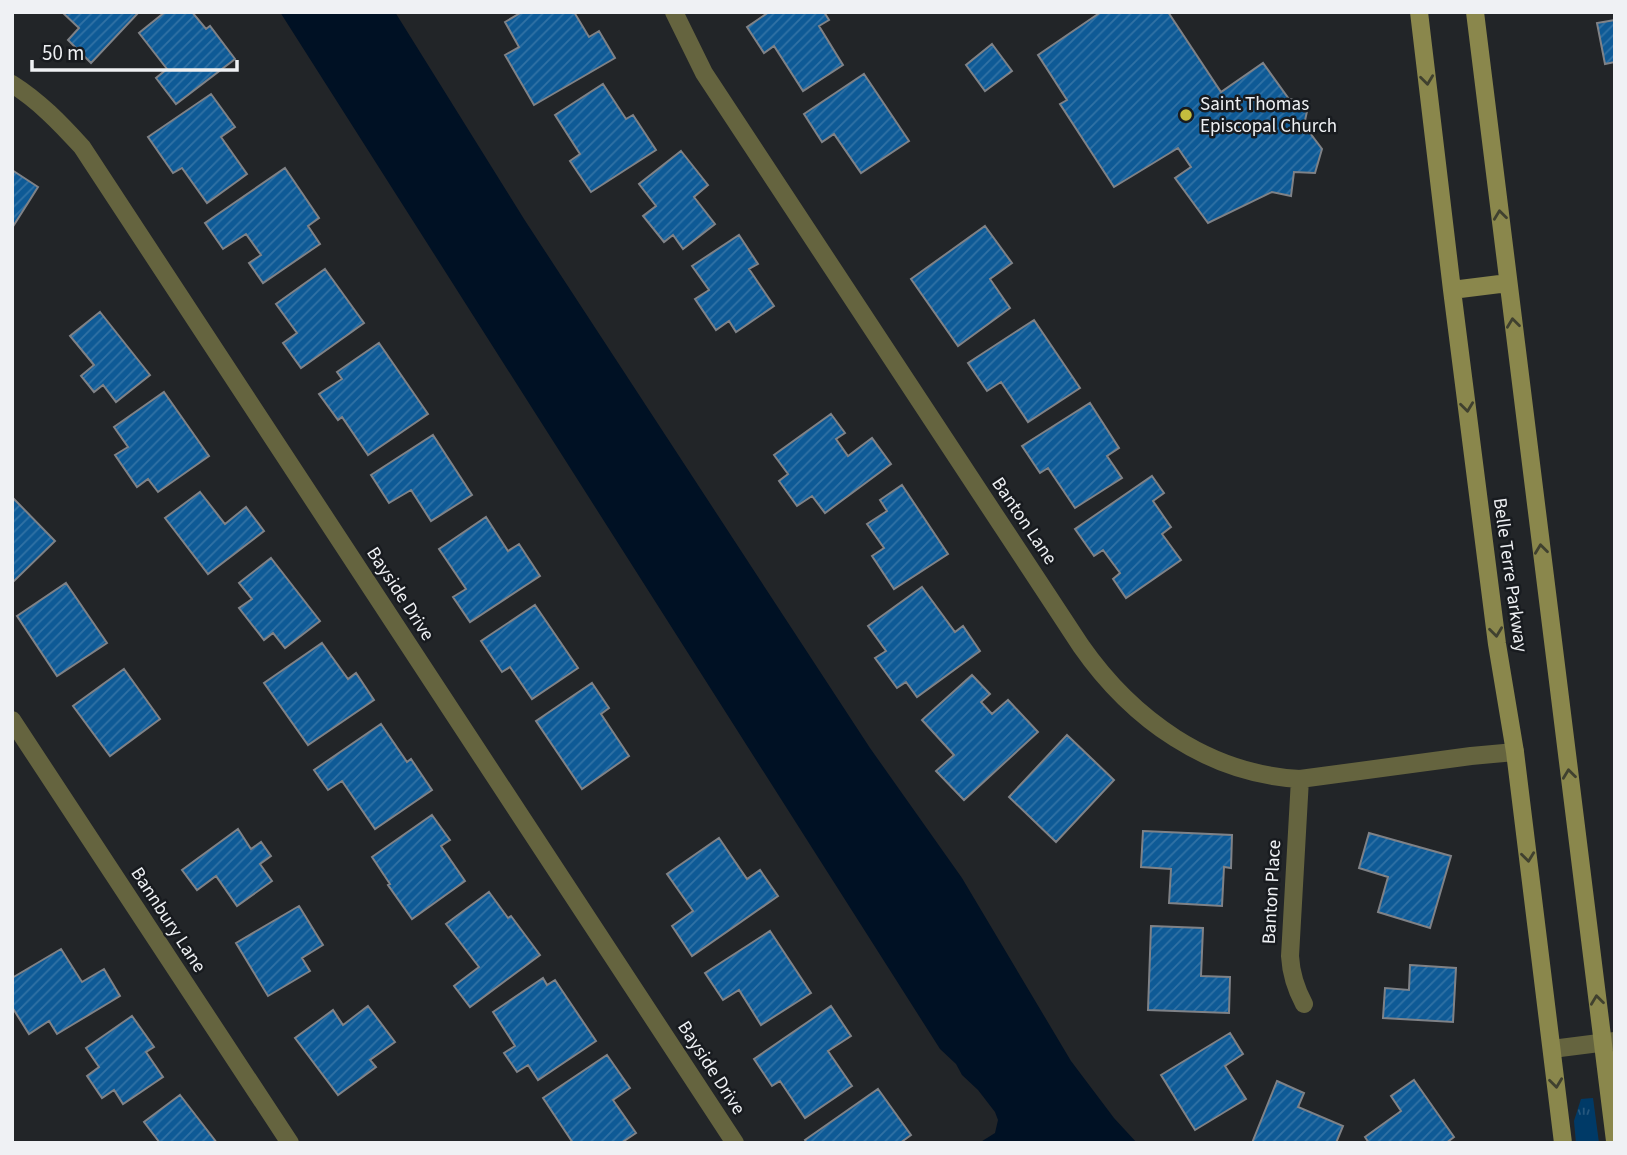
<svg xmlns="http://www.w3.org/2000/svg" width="1627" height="1155" font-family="'Source Sans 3',sans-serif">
<defs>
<pattern id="grass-tufts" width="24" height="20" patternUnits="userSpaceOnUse" patternTransform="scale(1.75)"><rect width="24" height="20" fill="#003a67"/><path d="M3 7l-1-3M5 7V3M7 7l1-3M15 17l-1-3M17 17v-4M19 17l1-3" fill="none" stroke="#26577d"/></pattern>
<pattern id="building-hatch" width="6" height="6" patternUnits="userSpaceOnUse" patternTransform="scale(1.75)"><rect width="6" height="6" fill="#0e5a96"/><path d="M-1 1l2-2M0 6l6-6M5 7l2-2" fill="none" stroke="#3172a5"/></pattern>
</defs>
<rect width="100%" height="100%" fill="#222528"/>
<path fill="url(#grass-tufts)" d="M 1593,1098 L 1599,1143 L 1576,1143 L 1574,1121 L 1581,1099 Z"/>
<path fill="#001124" d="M 280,12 L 395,12 L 524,219 L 870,748 L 962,878 L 1071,1061 L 1114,1118 L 1137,1143 L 979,1143 L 995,1133 L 998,1120 L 995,1112 L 978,1090 L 962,1075 L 956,1064 L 940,1049 Z"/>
<path fill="url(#building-hatch)" stroke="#7f8287" stroke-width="2" d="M 62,12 L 139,12 L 91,63 L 68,40 L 79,28 Z
M 165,12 L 192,12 L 206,29 L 210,26 L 235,59 L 176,104 L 156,78 L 167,69 L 139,33 Z
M 522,12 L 574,12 L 589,37 L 599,31 L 615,58 L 534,105 L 505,55 L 519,47 L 505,22 Z
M 769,12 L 824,12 L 829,20 L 819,26 L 843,65 L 803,91 L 774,46 L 764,53 L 747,27 Z
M 1101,12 L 1168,12 L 1221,92 L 1263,63 L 1289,99 L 1309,102 L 1304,125 L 1322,149 L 1315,173 L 1294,172 L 1291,196 L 1272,192 L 1208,223 L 1175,178 L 1191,167 L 1178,148 L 1114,187 L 1060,104 L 1067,100 L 1038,55 Z
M 1615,20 L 1615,62 L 1605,64 L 1597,23 Z
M 992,44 L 1012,71 L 985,91 L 966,65 Z
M 864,74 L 909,141 L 861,173 L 834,134 L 822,142 L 804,114 Z
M 603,84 L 626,119 L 633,115 L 656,150 L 591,192 L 570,161 L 580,154 L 555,115 Z
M 211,94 L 235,127 L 221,137 L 247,174 L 207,203 L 182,168 L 173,173 L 148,137 Z
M 681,151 L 708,185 L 694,197 L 715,224 L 683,249 L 673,235 L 664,242 L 643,216 L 656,206 L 639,184 Z
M 285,168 L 319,218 L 308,226 L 320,244 L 263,283 L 249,263 L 261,255 L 246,234 L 223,249 L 205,223 Z
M 12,170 L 38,187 L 12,228 Z
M 985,226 L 1012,263 L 990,279 L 1010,308 L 958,346 L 911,279 Z
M 739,235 L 758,264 L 749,269 L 774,306 L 736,332 L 729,321 L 716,330 L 695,299 L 709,290 L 692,266 Z
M 325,269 L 364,323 L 301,368 L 283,343 L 297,333 L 276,304 Z
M 100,312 L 150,375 L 116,402 L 103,385 L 94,392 L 81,376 L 94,365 L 70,336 Z
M 1034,320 L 1080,388 L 1028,422 L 1001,382 L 987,391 L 968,363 Z
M 379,343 L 428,414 L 368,455 L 342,417 L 338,420 L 319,394 L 342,379 L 337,372 Z
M 164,392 L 209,456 L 158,492 L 148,479 L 137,487 L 115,455 L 128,447 L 114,427 Z
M 1090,403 L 1119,448 L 1107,456 L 1122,478 L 1075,508 L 1048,468 L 1040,473 L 1022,446 Z
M 831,414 L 845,433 L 836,439 L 848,456 L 872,438 L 891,464 L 825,513 L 812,496 L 797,506 L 779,481 L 788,474 L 774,455 Z
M 433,435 L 472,495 L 431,521 L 411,490 L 389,503 L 371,475 Z
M 1152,476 L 1164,493 L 1153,501 L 1171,527 L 1162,534 L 1181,560 L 1126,598 L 1113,579 L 1120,573 L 1103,550 L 1094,556 L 1075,529 Z
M 902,485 L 948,554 L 894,589 L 872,556 L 884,548 L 867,524 L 887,511 L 880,500 Z
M 200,492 L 225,524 L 246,507 L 264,531 L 208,574 L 165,518 Z
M 12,497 L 55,541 L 12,583 Z
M 486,517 L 508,551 L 519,544 L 540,576 L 470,622 L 453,597 L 466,589 L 439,549 Z
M 271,558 L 320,621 L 285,648 L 273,633 L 264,640 L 239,608 L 252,599 L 239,583 Z
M 66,583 L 107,643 L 57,676 L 17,616 Z
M 922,587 L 955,632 L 963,626 L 980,651 L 917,697 L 906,682 L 897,688 L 875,658 L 886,651 L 868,626 Z
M 535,605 L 578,668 L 532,699 L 510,667 L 502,672 L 481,641 Z
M 322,643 L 348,679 L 356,673 L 374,700 L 308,745 L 264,683 Z
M 124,669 L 160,719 L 110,756 L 73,706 Z
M 972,675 L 990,694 L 981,702 L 992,714 L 1008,700 L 1038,732 L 964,800 L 936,771 L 954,755 L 922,720 Z
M 592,683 L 609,708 L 601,714 L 629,756 L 582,789 L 536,721 Z
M 381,724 L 407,762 L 411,759 L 432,790 L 375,829 L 342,781 L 328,790 L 314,770 Z
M 1067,735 L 1114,780 L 1056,842 L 1009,797 Z
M 432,815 L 450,840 L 441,846 L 465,881 L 412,919 L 388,885 L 390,884 L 372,857 Z
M 238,829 L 251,849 L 261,842 L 271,856 L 260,864 L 272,881 L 237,906 L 216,876 L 197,890 L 182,870 Z
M 1143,831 L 1232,835 L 1231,868 L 1224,867 L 1222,906 L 1169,903 L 1171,869 L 1141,867 Z
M 1369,833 L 1451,856 L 1430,928 L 1378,912 L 1388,877 L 1359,868 Z
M 719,838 L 747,879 L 760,870 L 778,896 L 692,956 L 672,926 L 693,911 L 667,874 Z
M 489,892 L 508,918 L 511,916 L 540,955 L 470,1007 L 454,986 L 479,967 L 446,924 Z
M 299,906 L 323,945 L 302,958 L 310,971 L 268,996 L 236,943 Z
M 1151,926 L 1203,928 L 1201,976 L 1230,977 L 1229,1013 L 1148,1010 Z
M 770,931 L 811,993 L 761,1025 L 739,990 L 723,1000 L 705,973 Z
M 61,949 L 82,982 L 104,969 L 120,996 L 57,1034 L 49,1021 L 29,1034 L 12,1007 L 12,978 Z
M 1410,965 L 1456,968 L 1453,1022 L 1383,1018 L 1385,988 L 1409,990 Z
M 543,978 L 547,985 L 555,980 L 596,1041 L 538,1080 L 528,1065 L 517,1072 L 504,1053 L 515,1046 L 493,1012 Z
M 368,1006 L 395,1042 L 370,1060 L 376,1067 L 338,1095 L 295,1038 L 333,1010 L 343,1025 Z
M 831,1006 L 851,1036 L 828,1051 L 852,1086 L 805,1118 L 780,1081 L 772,1086 L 754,1059 Z
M 132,1016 L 154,1047 L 146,1052 L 163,1077 L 123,1104 L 114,1090 L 102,1098 L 87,1076 L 99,1067 L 86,1048 Z
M 1230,1033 L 1243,1054 L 1225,1066 L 1246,1099 L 1195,1130 L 1161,1075 Z
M 607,1055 L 630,1088 L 613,1100 L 636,1133 L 621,1143 L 573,1143 L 543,1098 Z
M 1414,1080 L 1454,1137 L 1446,1143 L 1369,1143 L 1365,1137 L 1401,1111 L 1391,1096 Z
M 1277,1081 L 1304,1093 L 1298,1107 L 1343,1126 L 1336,1143 L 1252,1143 Z
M 878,1089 L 911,1135 L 900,1143 L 807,1143 L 805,1140 Z
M 180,1095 L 217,1143 L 160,1143 L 144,1122 Z"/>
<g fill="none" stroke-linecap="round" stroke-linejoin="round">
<path stroke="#65643f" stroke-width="18" d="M 674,12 L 704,73 L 1081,646 C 1132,719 1208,774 1300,779 L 1471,756 L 1515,752
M 12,84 C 39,101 60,123 82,147 L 735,1143
M 12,720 L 290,1143
M 1300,779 L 1290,956 C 1291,974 1296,989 1304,1004
M 1552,1049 L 1615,1041"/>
<path stroke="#8a874c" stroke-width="18" d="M 1419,12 L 1452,290 L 1497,644 L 1515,752 L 1563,1143
M 1475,12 L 1615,1141
M 1452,290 L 1508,283"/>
</g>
<defs><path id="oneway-chevron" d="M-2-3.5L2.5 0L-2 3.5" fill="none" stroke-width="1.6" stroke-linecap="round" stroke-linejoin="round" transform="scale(1.75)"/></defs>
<g stroke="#40412f">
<use href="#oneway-chevron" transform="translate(1427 80) rotate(83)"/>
<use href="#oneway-chevron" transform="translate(1500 215) rotate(-97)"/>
<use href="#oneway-chevron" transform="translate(1513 323) rotate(-97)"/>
<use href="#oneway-chevron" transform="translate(1467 407) rotate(83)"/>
<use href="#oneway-chevron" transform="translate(1541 549) rotate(-97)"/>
<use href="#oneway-chevron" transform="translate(1496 632) rotate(83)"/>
<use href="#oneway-chevron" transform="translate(1569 774) rotate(-97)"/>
<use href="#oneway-chevron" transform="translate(1528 857) rotate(83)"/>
<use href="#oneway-chevron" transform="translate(1597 1000) rotate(-97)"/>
<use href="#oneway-chevron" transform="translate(1556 1083) rotate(83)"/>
</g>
<circle fill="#c3bd3e" stroke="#181b1f" stroke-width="2.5" cx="1186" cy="115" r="7"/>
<g text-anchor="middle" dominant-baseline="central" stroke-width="5" stroke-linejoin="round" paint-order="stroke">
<g font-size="19" fill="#eff1f4" stroke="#181b1f" text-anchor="start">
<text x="1200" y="104">Saint Thomas<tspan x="1200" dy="22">Episcopal Church</tspan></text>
</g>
<g font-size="19" fill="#eff1f4" stroke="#181b1f">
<text transform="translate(1024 521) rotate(56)">Banton Lane</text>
<text transform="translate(1510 575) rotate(82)">Belle Terre Parkway</text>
<text transform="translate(400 594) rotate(57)">Bayside Drive</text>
<text transform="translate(1272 892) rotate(-87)">Banton Place</text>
<text transform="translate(168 920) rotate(57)">Bannbury Lane</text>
<text transform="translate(711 1068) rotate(57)">Bayside Drive</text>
</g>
</g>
<rect width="1627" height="1155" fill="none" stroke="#eff1f4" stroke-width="28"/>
<path d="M32 60v10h205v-10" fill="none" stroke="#eff1f4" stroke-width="3.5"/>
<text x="42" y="60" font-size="21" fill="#eff1f4" stroke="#181b1f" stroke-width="5" paint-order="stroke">50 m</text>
</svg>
